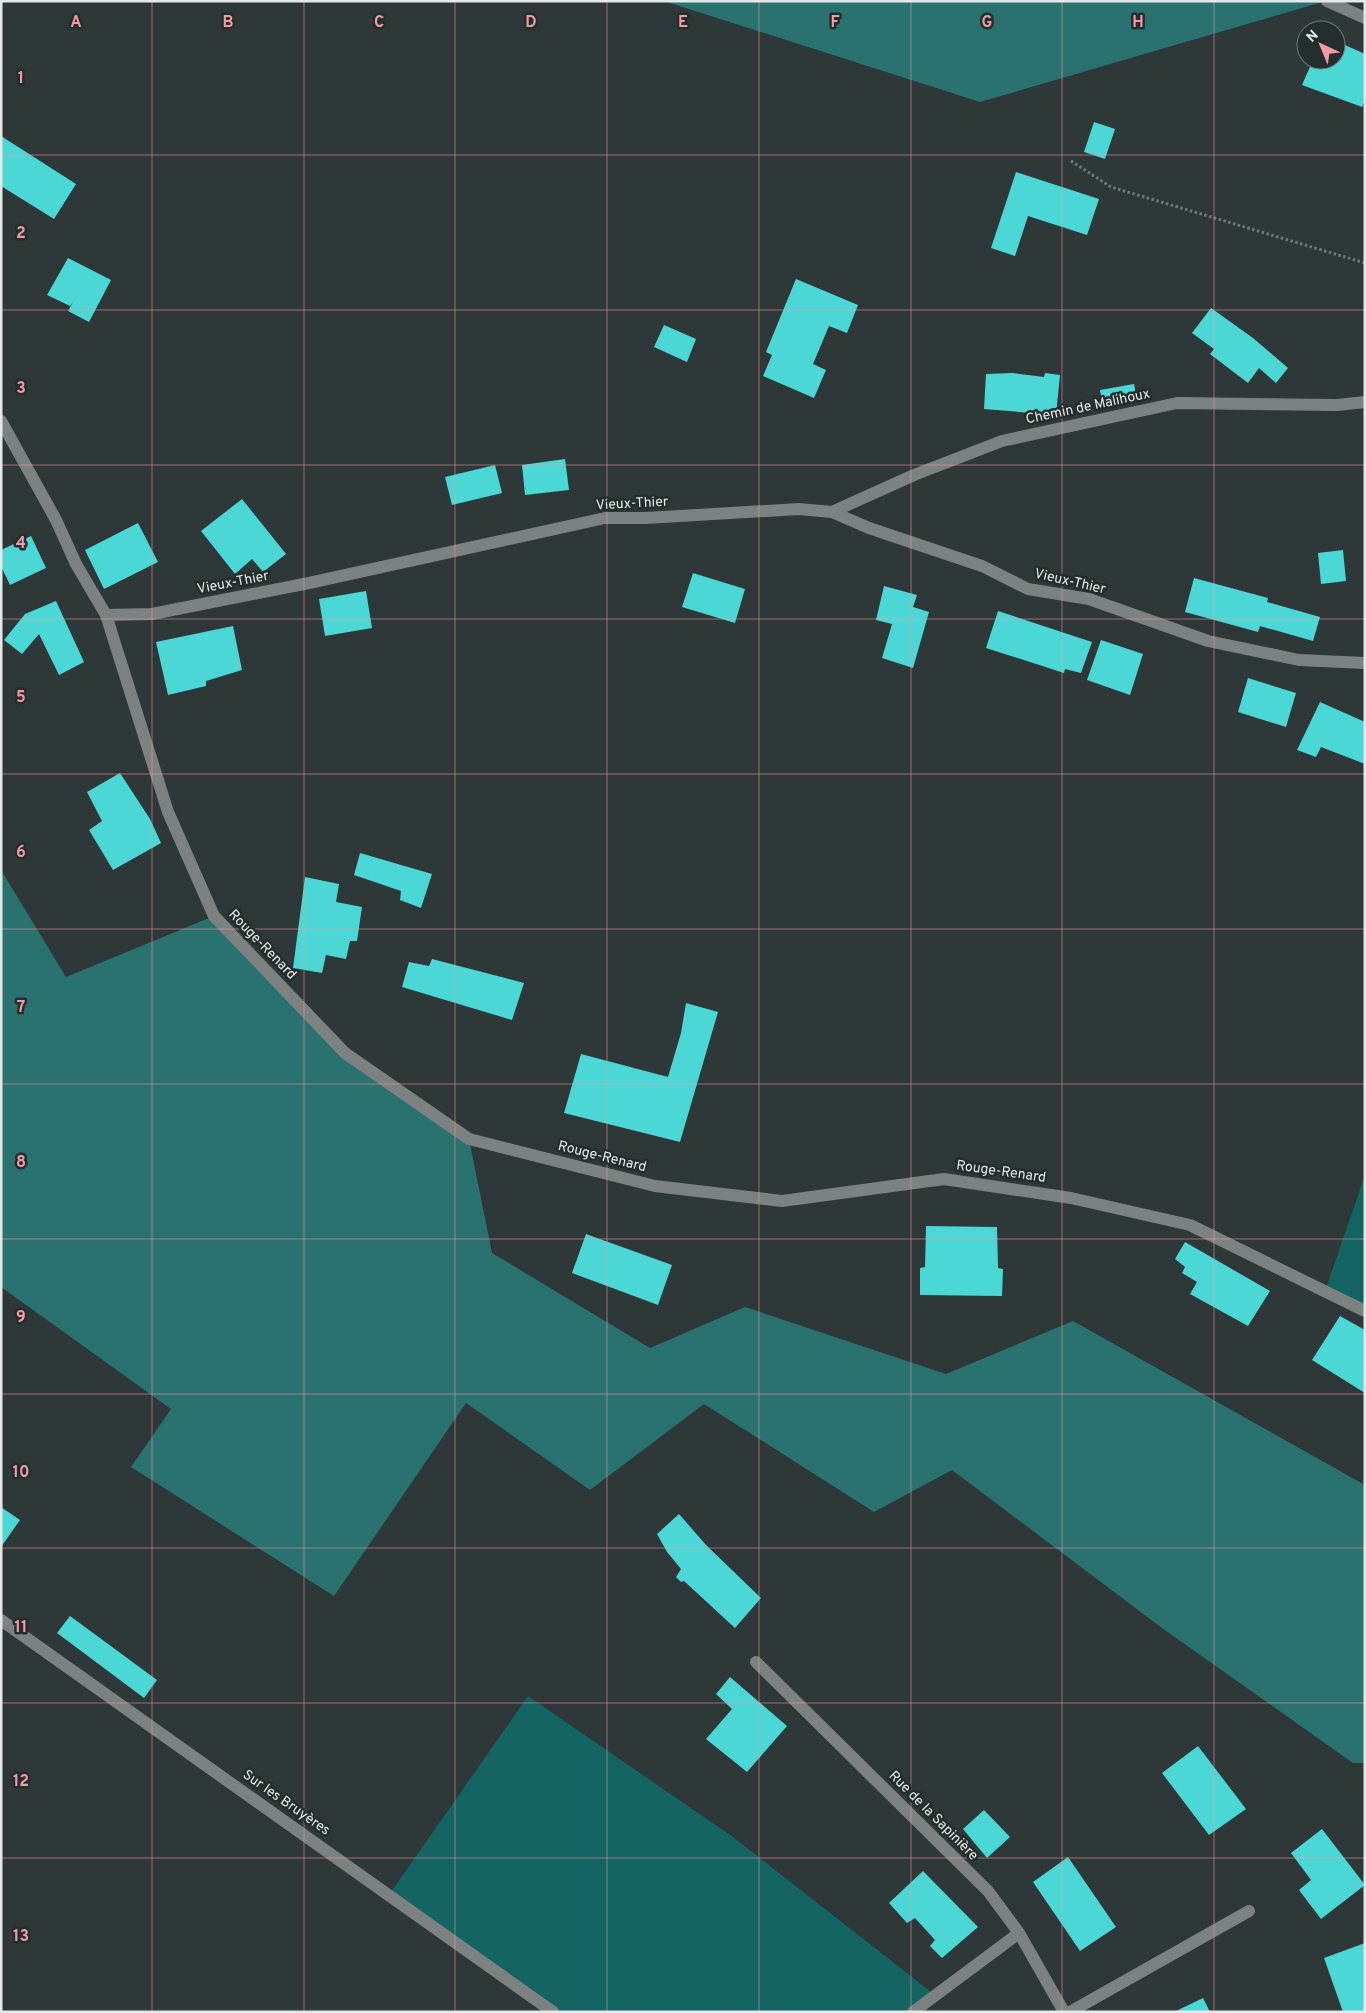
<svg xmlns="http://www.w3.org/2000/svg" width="1366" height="2013" font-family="Overpass,sans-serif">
<rect width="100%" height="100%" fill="#2e3838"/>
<path fill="#146463" d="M 1365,1175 L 1365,1311 L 1325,1291 Z
M 528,1696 L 733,1837 L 935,1995 L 913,2012 L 553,2012 L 389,1895 Z"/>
<path fill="#297270" d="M 664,1 L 1326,1 L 980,102 Z
M 1,870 L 66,977 L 214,916 L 345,1053 L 469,1139 L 492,1253 L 650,1348 L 745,1307 L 946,1374 L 1073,1321 L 1365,1485 L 1365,1763 L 1353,1763 L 1162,1628 L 952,1470 L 874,1512 L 704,1404 L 590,1490 L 466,1403 L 334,1596 L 131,1467 L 171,1409 L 1,1287 Z"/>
<path fill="#4bd7d5" d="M 1336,41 L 1365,54 L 1365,100 L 1362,107 L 1302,85 L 1313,60 L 1336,60 Z
M 1094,122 L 1115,129 L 1105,159 L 1084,152 Z
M 1,136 L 76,184 L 54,219 L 1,186 Z
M 1016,172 L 1099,199 L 1087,235 L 1028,216 L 1015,256 L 991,248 Z
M 68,258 L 111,280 L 89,322 L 68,311 L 73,302 L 70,306 L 47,295 Z
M 796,279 L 858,305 L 847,333 L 829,326 L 813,364 L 826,370 L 814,398 L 763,376 L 772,355 L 766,352 Z
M 1211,308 L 1253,338 L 1288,368 L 1276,383 L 1259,368 L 1248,383 L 1210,354 L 1214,349 L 1192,333 Z
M 664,325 L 696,339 L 687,362 L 654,347 Z
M 1013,373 L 1044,377 L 1045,373 L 1060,375 L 1056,415 L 984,409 L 986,374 Z
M 1134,384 L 1137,400 L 1103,407 L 1100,390 Z
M 565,459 L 569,490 L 525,495 L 522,465 Z
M 495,465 L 502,493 L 452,505 L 445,477 Z
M 242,499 L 286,554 L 263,572 L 252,559 L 235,574 L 201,531 Z
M 138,523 L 158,562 L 104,589 L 85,550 Z
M 31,536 L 46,568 L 10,585 L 1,566 L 1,550 Z
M 1343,550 L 1346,581 L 1321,584 L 1318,553 Z
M 693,573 L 745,589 L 735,623 L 682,607 Z
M 1194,578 L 1268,598 L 1267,602 L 1320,617 L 1313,641 L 1260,626 L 1258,632 L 1185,612 Z
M 884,586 L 917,595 L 913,607 L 929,612 L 913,668 L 882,658 L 892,624 L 876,620 Z
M 366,591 L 372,628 L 325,636 L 319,599 Z
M 56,601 L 84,662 L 59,675 L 39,634 L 22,654 L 4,640 L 25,614 Z
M 998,611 L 1092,642 L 1081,673 L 1065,669 L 1064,673 L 986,648 Z
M 233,626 L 242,670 L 206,681 L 206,686 L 168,695 L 156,642 Z
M 1101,640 L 1143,654 L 1130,695 L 1087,680 Z
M 1248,678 L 1296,693 L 1286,727 L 1238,712 Z
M 1320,702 L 1365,722 L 1365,764 L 1321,747 L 1316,757 L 1297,750 Z
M 120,773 L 150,819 L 161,843 L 113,870 L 89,830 L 102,821 L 87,792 Z
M 360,853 L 432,874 L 421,908 L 400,900 L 401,891 L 354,875 Z
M 305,877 L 339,884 L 336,902 L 362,907 L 357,941 L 350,941 L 346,959 L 326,955 L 322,973 L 293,968 Z
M 432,959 L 524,983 L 512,1020 L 402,987 L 409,962 L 429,966 Z
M 686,1003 L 718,1012 L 680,1142 L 564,1113 L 581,1054 L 668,1077 L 681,1033 Z
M 926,1226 L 997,1227 L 998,1268 L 1003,1269 L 1002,1296 L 920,1295 L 920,1268 L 925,1267 Z
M 586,1234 L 672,1265 L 658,1305 L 572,1273 Z
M 1185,1242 L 1270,1291 L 1248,1326 L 1190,1294 L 1197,1282 L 1182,1273 L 1185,1267 L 1175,1259 Z
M 1340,1316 L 1365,1330 L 1365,1393 L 1312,1360 Z
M 1,1507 L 20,1520 L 1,1547 Z
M 679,1514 L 706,1545 L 761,1598 L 735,1628 L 684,1581 L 681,1582 L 676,1577 L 681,1569 L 667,1552 L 657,1534 Z
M 70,1616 L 157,1680 L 144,1698 L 57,1633 Z
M 730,1677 L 787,1726 L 747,1772 L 706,1739 L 732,1709 L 716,1694 Z
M 1198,1746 L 1246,1809 L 1209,1835 L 1162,1773 Z
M 984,1810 L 1010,1837 L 987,1858 L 963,1829 Z
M 1322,1829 L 1365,1885 L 1321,1919 L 1299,1890 L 1311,1880 L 1291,1853 Z
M 1068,1857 L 1116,1927 L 1080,1951 L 1033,1882 Z
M 923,1871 L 978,1927 L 942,1958 L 930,1946 L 935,1940 L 915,1918 L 907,1923 L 889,1903 Z
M 1365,1943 L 1365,2012 L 1343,2012 L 1324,1958 Z
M 1203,1998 L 1210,2012 L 1174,2012 Z"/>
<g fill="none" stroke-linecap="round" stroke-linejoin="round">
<path stroke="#707979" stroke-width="3" stroke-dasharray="2.5 2.5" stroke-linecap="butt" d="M 1071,161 L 1111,187 L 1365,263"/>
<path stroke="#7c8181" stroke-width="12" d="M 1327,1 L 1365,18
M 1,421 L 56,520 L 76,564 L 106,615 L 168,812 L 214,916 L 345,1053 L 469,1139 L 655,1186 L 782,1201 L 944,1179 L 1071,1198 L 1190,1225 L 1365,1311
M 832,512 L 914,475 L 1002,441 L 1177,403 L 1337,405 L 1365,402
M 106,615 L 152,614 L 309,583 L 605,518 L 646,518 L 799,509 L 832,512 L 869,528 L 982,566 L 1028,589 L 1089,599 L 1208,641 L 1299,660 L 1365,663
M 1,1620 L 553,2012
M 756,1662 L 988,1891 L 1019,1933 L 1064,2012
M 913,2012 L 1019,1933
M 1070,2012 L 1249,1911"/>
</g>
<path fill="none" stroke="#f49aa3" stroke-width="1" stroke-opacity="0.55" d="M 152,1 L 152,2012M 304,1 L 304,2012M 455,1 L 455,2012M 607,1 L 607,2012M 759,1 L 759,2012M 911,1 L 911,2012M 1062,1 L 1062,2012M 1214,1 L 1214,2012M 1,155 L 1365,155M 1,310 L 1365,310M 1,465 L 1365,465M 1,619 L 1365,619M 1,774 L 1365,774M 1,929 L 1365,929M 1,1084 L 1365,1084M 1,1239 L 1365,1239M 1,1394 L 1365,1394M 1,1548 L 1365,1548M 1,1703 L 1365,1703M 1,1858 L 1365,1858"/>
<g text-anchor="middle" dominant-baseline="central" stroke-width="5" stroke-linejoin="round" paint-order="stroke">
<g font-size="14" fill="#e3e9e9" stroke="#242e2e">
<text transform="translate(1088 407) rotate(-12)">Chemin de Malihoux</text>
<text transform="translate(632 504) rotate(-3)">Vieux-Thier</text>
<text transform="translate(1070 582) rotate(13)">Vieux-Thier</text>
<text transform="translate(233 583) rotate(-11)">Vieux-Thier</text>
<text transform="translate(262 945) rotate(46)">Rouge-Renard</text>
<text transform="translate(602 1157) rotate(14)">Rouge-Renard</text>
<text transform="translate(1001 1172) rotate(8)">Rouge-Renard</text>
<text transform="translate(286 1803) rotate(35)">Sur les Bruyères</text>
<text transform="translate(933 1816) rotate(45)">Rue de la Sapinière</text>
</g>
</g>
<g font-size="16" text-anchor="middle" font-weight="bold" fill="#f49aa3" stroke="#242e2e" stroke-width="5" stroke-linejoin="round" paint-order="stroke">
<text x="76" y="27">A</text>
<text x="228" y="27">B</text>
<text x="379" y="27">C</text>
<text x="531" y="27">D</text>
<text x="683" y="27">E</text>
<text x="835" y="27">F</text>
<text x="987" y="27">G</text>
<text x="1138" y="27">H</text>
<text x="21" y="83">1</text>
<text x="21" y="238">2</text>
<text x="21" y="393">3</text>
<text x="21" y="548">4</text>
<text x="21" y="702">5</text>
<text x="21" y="857">6</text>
<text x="21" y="1012">7</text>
<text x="21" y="1167">8</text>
<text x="21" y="1322">9</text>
<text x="21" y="1477">10</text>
<text x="21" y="1632">11</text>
<text x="21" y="1786">12</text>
<text x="21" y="1941">13</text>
</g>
<rect width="1366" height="2013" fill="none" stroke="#e3e9e9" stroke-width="5"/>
<g transform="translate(1321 45) rotate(316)"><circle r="24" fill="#242e2e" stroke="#707979"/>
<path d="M0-4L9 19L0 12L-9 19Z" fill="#f49aa3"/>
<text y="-8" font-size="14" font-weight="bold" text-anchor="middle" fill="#e3e9e9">N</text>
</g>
</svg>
